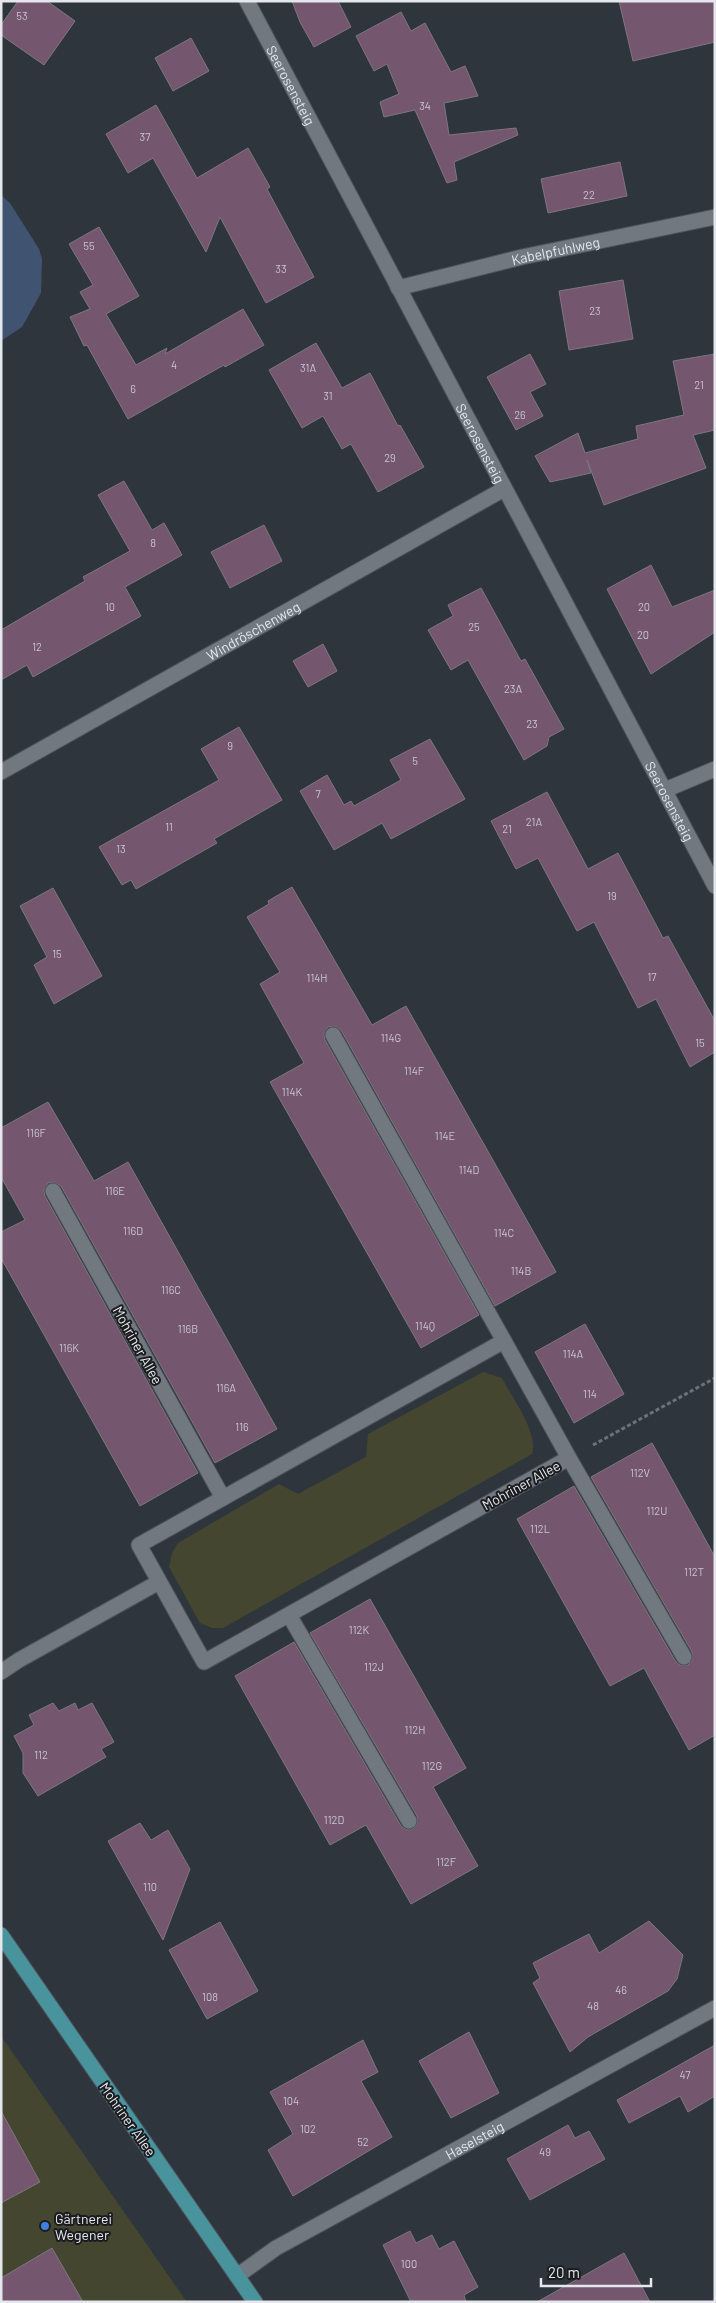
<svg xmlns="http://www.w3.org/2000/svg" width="716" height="2303" font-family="Barlow,sans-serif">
<rect width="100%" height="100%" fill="#2f353d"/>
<path fill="#44462f" d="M 483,1372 L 502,1378 C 512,1398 539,1433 532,1454 L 223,1628 L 212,1628 L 200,1623 L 169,1567 L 172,1553 L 178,1543 L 279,1484 L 298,1494 L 366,1457 L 368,1434 Z
M 1,2036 L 187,2302 L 1,2302 Z"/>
<path fill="#405370" d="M 1,195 L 10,203 L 39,249 L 42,259 L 41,293 L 22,327 L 1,341 Z"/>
<path fill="#75566f" stroke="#7f767d" d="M 18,1 L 47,1 L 75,21 L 44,65 L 1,35 L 1,25 Z
M 292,1 L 338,1 L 351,27 L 314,47 L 300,22 Z
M 619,1 L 715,1 L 715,42 L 633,61 Z
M 401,12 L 411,31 L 425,23 L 451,72 L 465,66 L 478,96 L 444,103 L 449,135 L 516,128 L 518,135 L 454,162 L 457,180 L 447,183 L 415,110 L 384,117 L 380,102 L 399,94 L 387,64 L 374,71 L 356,36 Z
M 191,38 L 209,71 L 173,91 L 155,58 Z
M 156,105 L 197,178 L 248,148 L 270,187 L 267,189 L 314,277 L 266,303 L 220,217 L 206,252 L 153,158 L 128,173 L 106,134 Z
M 620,162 L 627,196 L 548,213 L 541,179 Z
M 99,227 L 139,296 L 106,314 L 136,365 L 167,348 L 165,354 L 243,309 L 264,345 L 225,367 L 224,365 L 128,419 L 87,345 L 84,346 L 70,317 L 90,309 L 80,292 L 93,285 L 69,244 Z
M 623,280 L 633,339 L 569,350 L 559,291 Z
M 316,343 L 342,388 L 370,373 L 398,426 L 400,425 L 424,467 L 378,492 L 351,444 L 342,449 L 323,416 L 302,428 L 269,370 Z
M 530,354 L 546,384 L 530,392 L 543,416 L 516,430 L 487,377 Z
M 715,354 L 715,430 L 693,435 L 706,468 L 604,505 L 587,460 L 591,473 L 550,482 L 535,456 L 578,433 L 585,453 L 638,439 L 636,426 L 684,415 L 673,361 Z
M 124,481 L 152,530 L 164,523 L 182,555 L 125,587 L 141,616 L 33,677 L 27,665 L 1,680 L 1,630 L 85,581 L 83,577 L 130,551 L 98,495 Z
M 264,525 L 282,561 L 230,588 L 211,552 Z
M 651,565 L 672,607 L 715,590 L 715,632 L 651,674 L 607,589 Z
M 481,588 L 521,661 L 525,659 L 564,729 L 549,737 L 547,746 L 524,760 L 468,660 L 451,670 L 428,630 L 453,616 L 448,605 Z
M 323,644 L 337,671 L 308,687 L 293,661 Z
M 239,727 L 282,800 L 214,839 L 217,843 L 136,889 L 131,880 L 122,885 L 99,847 L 219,780 L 201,749 Z
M 430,739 L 465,799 L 391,839 L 382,823 L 334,850 L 300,791 L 327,775 L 344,805 L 351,801 L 354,806 L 401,780 L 390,760 Z
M 547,792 L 588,869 L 618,853 L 663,938 L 668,936 L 715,1021 L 715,1052 L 690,1067 L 656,999 L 638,1008 L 594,922 L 577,931 L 538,858 L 516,869 L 491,821 Z
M 292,887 L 372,1025 L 406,1006 L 556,1272 L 495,1306 L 341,1030 L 334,1026 L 328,1027 L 324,1034 L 325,1040 L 479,1315 L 421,1348 L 270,1082 L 304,1063 L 260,984 L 280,972 L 247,917 L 269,904 L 268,901 Z
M 53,888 L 102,976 L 54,1004 L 34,965 L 47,957 L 20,906 Z
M 48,1102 L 94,1181 L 128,1162 L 277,1429 L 215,1463 L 61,1186 L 54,1182 L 48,1183 L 44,1190 L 45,1196 L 198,1473 L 140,1506 L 1,1258 L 1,1232 L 25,1220 L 1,1177 L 1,1128 Z
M 585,1324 L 624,1394 L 574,1423 L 535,1352 Z
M 652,1443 L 715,1557 L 715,1735 L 689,1750 L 644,1668 L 610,1686 L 517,1519 L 574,1486 L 676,1662 L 680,1665 L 688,1665 L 692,1661 L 692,1652 L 591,1477 Z
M 370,1599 L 466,1768 L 433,1787 L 478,1866 L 411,1904 L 366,1825 L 330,1845 L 235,1676 L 294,1642 L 401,1826 L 405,1829 L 413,1829 L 417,1825 L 417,1816 L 310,1633 Z
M 53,1703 L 59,1711 L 75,1703 L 78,1710 L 92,1703 L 114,1742 L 101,1749 L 106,1757 L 38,1796 L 23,1773 L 23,1753 L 14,1736 L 34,1725 L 29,1715 Z
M 140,1823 L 151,1840 L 168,1830 L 190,1869 L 163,1940 L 108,1841 Z
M 649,1921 L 683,1955 L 677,1979 L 668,1991 L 588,2037 L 570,2052 L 533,1983 L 540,1978 L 533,1963 L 589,1934 L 599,1953 Z
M 220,1922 L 258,1991 L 207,2019 L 169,1950 Z
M 469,2032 L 499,2093 L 451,2118 L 419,2061 Z
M 363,2040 L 378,2072 L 361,2081 L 392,2137 L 293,2196 L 268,2150 L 293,2134 L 270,2092 Z
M 715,2045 L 715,2096 L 688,2112 L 680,2096 L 629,2123 L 617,2100 Z
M 1,2111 L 40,2182 L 1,2203 Z
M 568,2125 L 575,2138 L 589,2131 L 605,2159 L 530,2200 L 507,2159 Z
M 410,2231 L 416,2243 L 432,2235 L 439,2249 L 454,2241 L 478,2287 L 464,2295 L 466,2302 L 411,2302 L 383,2245 Z
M 52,2248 L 83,2302 L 1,2302 L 1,2278 Z
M 624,2253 L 650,2302 L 537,2302 L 608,2262 Z"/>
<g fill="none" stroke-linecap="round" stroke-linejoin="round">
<g stroke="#4c5258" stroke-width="17">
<g id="minor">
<path id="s1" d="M 247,1 L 715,886"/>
<path id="s2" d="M 398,288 L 522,257 L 715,217"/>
<path id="s3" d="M 1,772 L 504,489"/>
<path d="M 665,790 L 715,769"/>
<path d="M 333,1035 L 504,1341"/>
<path d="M 53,1191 L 223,1498"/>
<path d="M 504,1341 L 569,1458 L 204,1662 L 139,1545 Z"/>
<path d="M 569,1458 L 684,1657"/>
<path d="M 289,1615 L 409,1821"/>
<path d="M 1,1672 L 19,1660 L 159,1582"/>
<path id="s4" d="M 237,2276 L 276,2248 L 715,2008"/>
</g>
</g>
<g stroke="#4c5258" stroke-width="17">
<path id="major" d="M 1,1935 L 255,2302"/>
</g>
<path stroke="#6c7279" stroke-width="3" stroke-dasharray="4 2.5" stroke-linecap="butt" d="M 593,1445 L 715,1378"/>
<use href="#minor" stroke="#717880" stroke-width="15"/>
<use href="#major" stroke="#49939d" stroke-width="15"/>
</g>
<circle fill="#3f7fe0" stroke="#1a1c20" stroke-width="2" cx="45" cy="2226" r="5"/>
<g text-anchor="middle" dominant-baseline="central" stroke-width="4" stroke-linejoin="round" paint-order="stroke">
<g font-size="11" fill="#c8c4ce">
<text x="22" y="15">53</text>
<text x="425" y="105">34</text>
<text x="145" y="136">37</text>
<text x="589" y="194">22</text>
<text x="89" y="245">55</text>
<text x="281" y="268">33</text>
<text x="595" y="310">23</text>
<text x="174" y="364">4</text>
<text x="308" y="367">31A</text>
<text x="699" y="384">21</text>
<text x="133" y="388">6</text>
<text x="328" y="395">31</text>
<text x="520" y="414">26</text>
<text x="390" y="457">29</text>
<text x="153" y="542">8</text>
<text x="110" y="606">10</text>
<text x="644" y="606">20</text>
<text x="474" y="626">25</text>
<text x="643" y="634">20</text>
<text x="37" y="646">12</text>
<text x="513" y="688">23A</text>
<text x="532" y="723">23</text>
<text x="230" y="745">9</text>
<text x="415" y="760">5</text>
<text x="318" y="793">7</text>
<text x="534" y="821">21A</text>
<text x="169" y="826">11</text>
<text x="507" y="828">21</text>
<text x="121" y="848">13</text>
<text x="612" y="895">19</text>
<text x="57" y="953">15</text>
<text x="652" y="976">17</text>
<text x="317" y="977">114H</text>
<text x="391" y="1037">114G</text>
<text x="700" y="1042">15</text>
<text x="414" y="1070">114F</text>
<text x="292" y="1091">114K</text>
<text x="36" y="1132">116F</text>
<text x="445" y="1135">114E</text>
<text x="469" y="1169">114D</text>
<text x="115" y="1190">116E</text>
<text x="133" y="1230">116D</text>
<text x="504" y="1232">114C</text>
<text x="521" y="1270">114B</text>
<text x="171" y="1289">116C</text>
<text x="425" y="1325">114Q</text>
<text x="188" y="1328">116B</text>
<text x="69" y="1347">116K</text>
<text x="573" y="1353">114A</text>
<text x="226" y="1387">116A</text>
<text x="590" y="1393">114</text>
<text x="242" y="1426">116</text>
<text x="640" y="1472">112V</text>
<text x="657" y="1510">112U</text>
<text x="540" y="1528">112L</text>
<text x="694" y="1571">112T</text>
<text x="359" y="1629">112K</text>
<text x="374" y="1666">112J</text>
<text x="415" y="1729">112H</text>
<text x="41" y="1754">112</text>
<text x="432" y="1765">112G</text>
<text x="334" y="1819">112D</text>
<text x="446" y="1861">112F</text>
<text x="150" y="1886">110</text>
<text x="621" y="1989">46</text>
<text x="210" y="1996">108</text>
<text x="593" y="2005">48</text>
<text x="685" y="2074">47</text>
<text x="291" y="2100">104</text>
<text x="308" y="2128">102</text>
<text x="363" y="2141">52</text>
<text x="545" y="2151">49</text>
<text x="409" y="2263">100</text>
</g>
<g font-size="14" fill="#e4e8ed" stroke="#1a1c20">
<text stroke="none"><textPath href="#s1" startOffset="95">Seerosensteig</textPath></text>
<text stroke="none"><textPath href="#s2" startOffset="162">Kabelpfuhlweg</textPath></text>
<text stroke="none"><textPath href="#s1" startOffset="500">Seerosensteig</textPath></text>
<text stroke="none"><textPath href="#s3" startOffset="289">Windröschenweg</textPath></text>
<text stroke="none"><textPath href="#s1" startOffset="905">Seerosensteig</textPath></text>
<text transform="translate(138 1345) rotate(61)">Mohriner Allee</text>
<text transform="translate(521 1485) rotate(-29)">Mohriner Allee</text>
<text transform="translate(128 2119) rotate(55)">Mohriner Allee</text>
<text stroke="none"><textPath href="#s4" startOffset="274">Haselsteig</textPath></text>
</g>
<g font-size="14" fill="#e4e8ed" stroke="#1a1c20" text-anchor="start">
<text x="55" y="2218">Gärtnerei<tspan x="55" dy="16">Wegener</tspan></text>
</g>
</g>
<rect width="716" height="2303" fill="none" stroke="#e4e8ed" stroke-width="5"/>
<path d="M541 2278v8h110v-8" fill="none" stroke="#e4e8ed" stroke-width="2.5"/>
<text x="548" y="2278" font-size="15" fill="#e4e8ed" stroke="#1a1c20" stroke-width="4" paint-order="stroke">20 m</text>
</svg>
